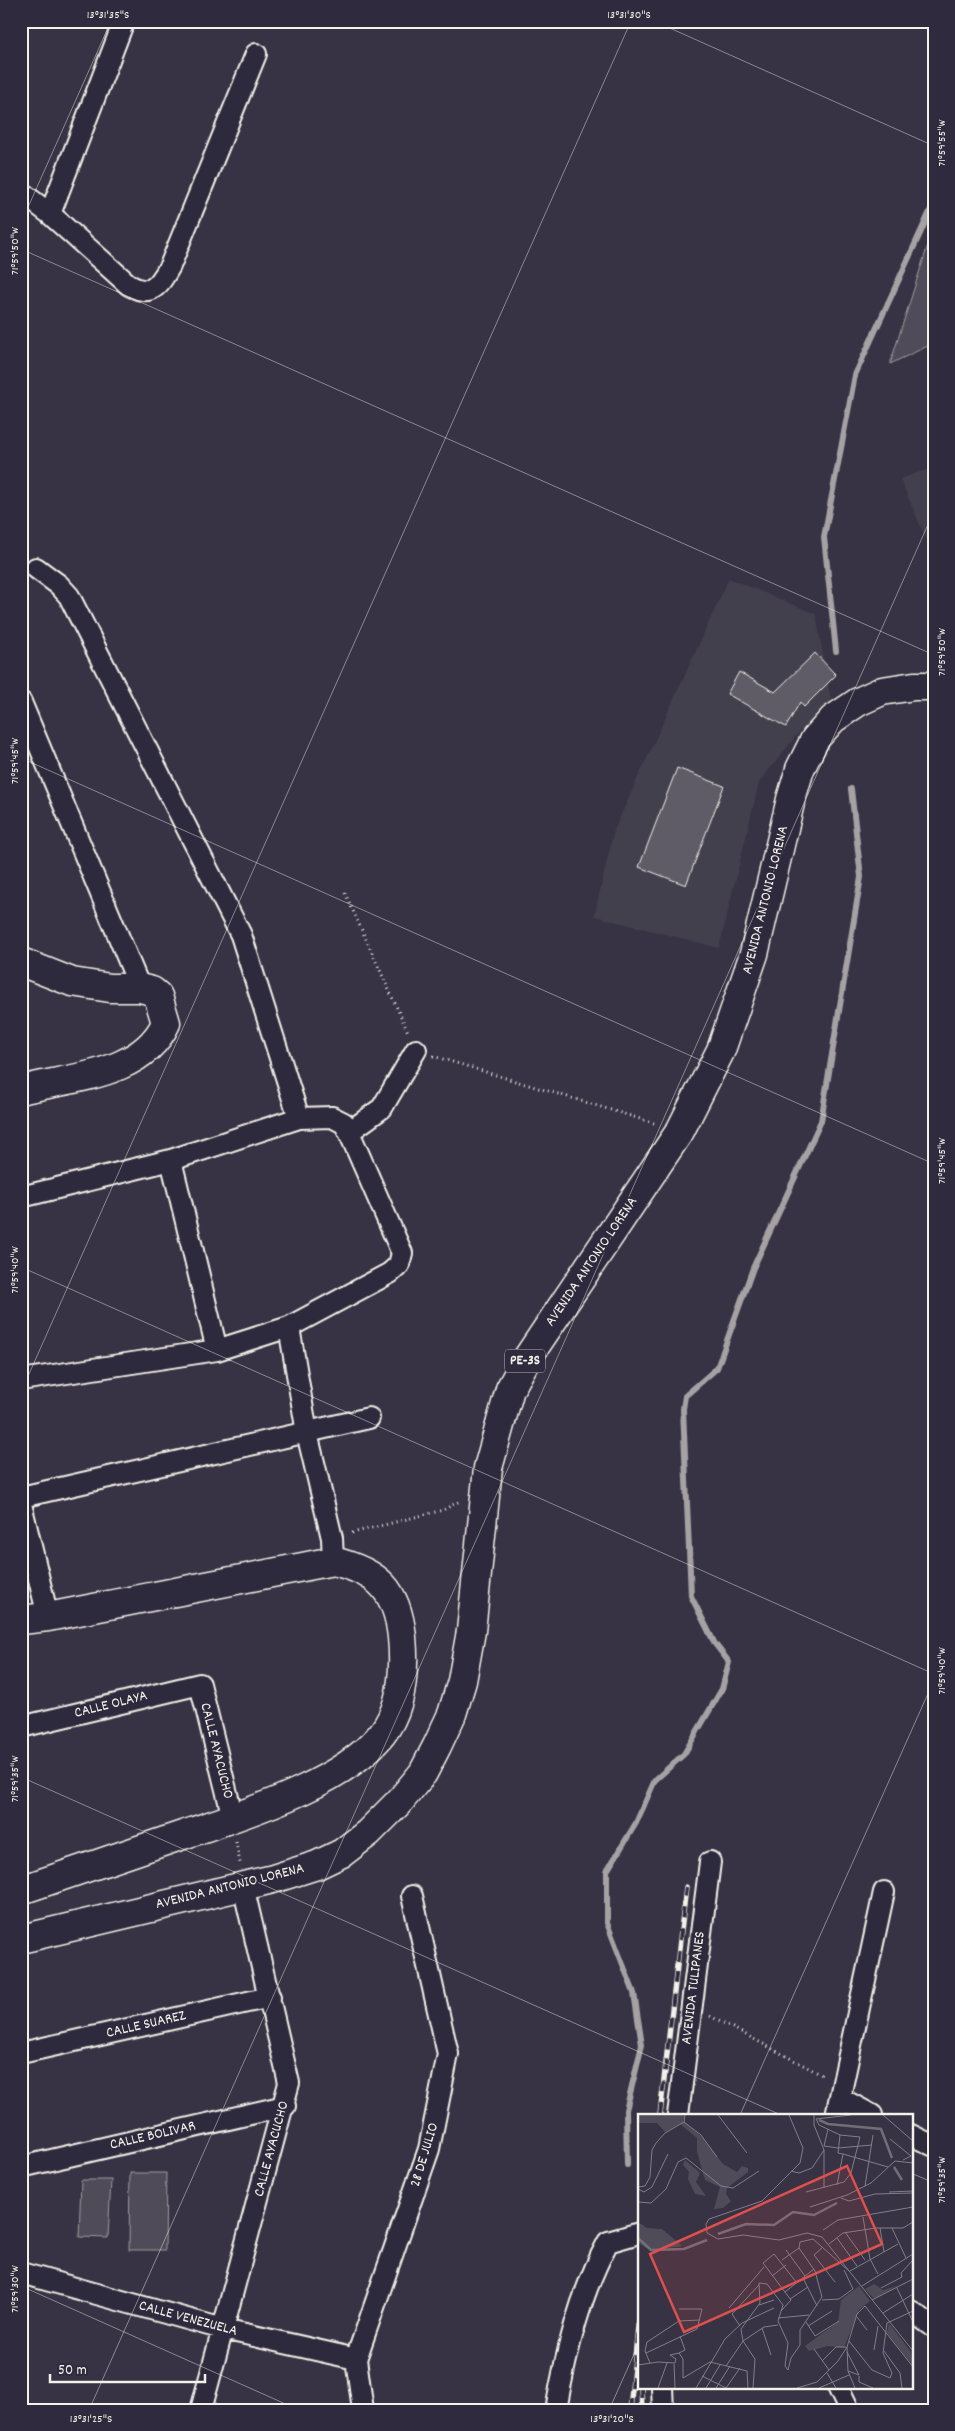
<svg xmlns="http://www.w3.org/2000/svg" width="955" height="2431" font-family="Dekko,sans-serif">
<rect width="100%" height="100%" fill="#373244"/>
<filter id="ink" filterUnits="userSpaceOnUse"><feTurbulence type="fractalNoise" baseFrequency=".02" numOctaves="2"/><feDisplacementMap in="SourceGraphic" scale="10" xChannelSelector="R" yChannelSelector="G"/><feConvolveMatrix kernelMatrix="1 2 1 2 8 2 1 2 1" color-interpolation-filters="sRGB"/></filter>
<g filter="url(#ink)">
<path fill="#433f4e" d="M 934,467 L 934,557 L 900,479 Z
M 729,578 L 816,614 L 833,712 L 800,731 L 759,783 L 719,948 L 594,916 L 614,830 Z"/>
<path fill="#504b59" stroke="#a29ea0" d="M 934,226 L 934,343 L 890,364 Z
M 130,2173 L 166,2173 L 165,2250 L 129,2250 Z
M 81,2180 L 111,2180 L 108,2238 L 79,2237 Z"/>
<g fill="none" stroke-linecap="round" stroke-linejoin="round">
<path stroke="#a6a2a4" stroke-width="6" d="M 836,651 L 824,537 L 855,375 L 934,203
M 627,2165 L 626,2110 L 642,2045 L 634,1993 L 607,1923 L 607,1871 L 636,1823 L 655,1780 L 684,1754 L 722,1689 L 729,1662 L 715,1644 L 691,1596 L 683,1409 L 685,1396 L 717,1368 L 753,1268 L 821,1121 L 861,877 L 851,789"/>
</g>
<path fill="#5f5c67" stroke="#f4f1e8" d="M 815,653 L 836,675 L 804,707 L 800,702 L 786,727 L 727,694 L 739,672 L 775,692 Z
M 677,768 L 724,786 L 686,885 L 639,867 Z"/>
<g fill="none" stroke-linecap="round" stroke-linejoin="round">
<g stroke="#f4f1e8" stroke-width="24">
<path id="minor" d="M 21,192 L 50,214 L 129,285 C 152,298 159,285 170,266 L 256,54
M 50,214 L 124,21
M 36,568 L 59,585 L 69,596 L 241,935 L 299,1118
M 21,702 L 140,988
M 349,1132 L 382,1108 L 416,1050
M 171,1160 L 217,1350
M 21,1197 L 171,1160 L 299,1118 L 332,1117 L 344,1123 L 349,1132 L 402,1253 L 399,1265 L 390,1273 L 289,1327 L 217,1350 L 21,1380
M 289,1327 L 307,1433 L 332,1538 L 333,1561
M 21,1497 L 369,1418
M 21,1504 L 48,1617
M 21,1727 L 200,1684 L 233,1818
M 21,2053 L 270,1997
M 840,2098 L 872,2115
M 678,2115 L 710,1862
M 836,2115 L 884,1892
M 911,2135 L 934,2146
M 21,2167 L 285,2106
M 21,2273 L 223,2329 L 356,2359
M 911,2311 L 934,2327
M 662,2387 L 663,2410
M 838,2387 L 849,2410
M 201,2410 L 289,2083 L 243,1886
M 363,2410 L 356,2359 L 429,2149 L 448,2054 L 412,1896
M 556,2410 C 566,2352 580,2294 608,2242 L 639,2233"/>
</g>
<g stroke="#f4f1e8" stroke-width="31">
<path id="secondary" d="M 21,962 L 72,982 L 110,988 L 140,988 L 152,991 L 158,996 L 166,1023 C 142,1076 70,1077 21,1090
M 21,1620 L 48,1617 L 333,1561 C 378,1572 397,1589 402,1637 C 405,1669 403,1707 382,1734 C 340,1787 234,1817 171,1839 C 121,1856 71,1873 21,1890"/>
</g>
<g stroke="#f4f1e8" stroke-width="31">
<path id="trunk" d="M 21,1939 L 273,1879 L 317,1865 L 342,1853 L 368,1833 L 400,1801 L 423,1773 L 437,1746 L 452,1714 L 462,1681 L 471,1631 L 488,1468 L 510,1389 L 526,1360 L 680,1131 L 721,1050 L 754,954 L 791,799 L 800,769 L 815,739 L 833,719 L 858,702 L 882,691 L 914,686 L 934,686"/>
</g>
<path stroke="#f4f1e8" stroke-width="3" stroke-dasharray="1 4" stroke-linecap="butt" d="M 345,893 L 408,1032
M 433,1056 L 657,1124
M 352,1533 L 443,1510 L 460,1501
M 236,1842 L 240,1863
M 710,2016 L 824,2076
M 382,2406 L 396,2410"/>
<use href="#minor" stroke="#2f2a3d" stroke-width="20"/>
<use href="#secondary" stroke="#2f2a3d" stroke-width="28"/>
<use href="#trunk" stroke="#2f2a3d" stroke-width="28"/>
<g stroke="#f4f1e8" stroke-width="5.5">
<path id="rail" d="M 660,2115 L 686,1887
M 641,2387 L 642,2410
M 630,2410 L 639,2316"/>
</g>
<use href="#rail" stroke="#2f2a3d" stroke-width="4" stroke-dasharray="11" stroke-linecap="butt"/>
</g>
</g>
<path fill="none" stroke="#f4f1e8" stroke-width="1" stroke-opacity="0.45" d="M 654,21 L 934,146M 21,223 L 111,21M 21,249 L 934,655M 21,758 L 934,1164M 21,1267 L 934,1674M 21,1392 L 631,21M 21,1777 L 781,2115M 740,2115 L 934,1680M 911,2173 L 934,2183M 21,2286 L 299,2410M 89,2410 L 934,511M 609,2410 L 639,2343"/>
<g text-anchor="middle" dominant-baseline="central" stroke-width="4" stroke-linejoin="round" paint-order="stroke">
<rect fill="#2f2a3d" stroke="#b9b5b5" stroke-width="1" x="505" y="1349.5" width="40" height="23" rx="4"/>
<g font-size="14" font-weight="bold" fill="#f4f1e8">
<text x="525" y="1361">PE-3S</text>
</g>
<g font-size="15" fill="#f4f1e8" stroke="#2f2a3d">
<text transform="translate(766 900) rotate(-76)">AVENIDA ANTONIO LORENA</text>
<text transform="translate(592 1262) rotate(-56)">AVENIDA ANTONIO LORENA</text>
<text transform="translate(111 1705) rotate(-14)">CALLE OLAYA</text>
<text transform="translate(216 1751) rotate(76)">CALLE AYACUCHO</text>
<text transform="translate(230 1887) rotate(-14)">AVENIDA ANTONIO LORENA</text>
<text transform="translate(694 1988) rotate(-83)">AVENIDA TULIPANES</text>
<text transform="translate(146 2025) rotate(-13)">CALLE SUAREZ</text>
<text transform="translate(153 2136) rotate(-13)">CALLE BOLIVAR</text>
<text transform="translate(272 2149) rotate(-75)">CALLE AYACUCHO</text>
<text transform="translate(425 2155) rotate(-73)">28 DE JULIO</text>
<text transform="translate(188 2319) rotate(15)">CALLE VENEZUELA</text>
</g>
</g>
<g transform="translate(638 2114)">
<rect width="275" height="275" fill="#373244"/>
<path d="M 0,1 L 47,1 L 45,7 L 64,23 L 85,50 L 99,58 L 104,52 L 110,54 L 110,58 L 89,74 L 88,80 L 93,87 L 85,94 L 76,95 L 82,73 L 67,66 L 59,38 L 59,24 L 42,10 L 27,18 L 19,9 L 0,9 ZM 47,46 L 62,59 L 58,68 L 68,82 L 57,80 L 50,65 L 51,58 L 45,51 ZM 0,108 L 9,114 L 24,115 L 44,132 L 12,136 L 0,129 ZM 236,170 L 245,176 L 259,172 L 236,185 L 227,175 ZM 221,172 L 232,187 L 221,196 L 206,234 L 190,232 L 171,237 L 167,232 L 200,208 L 203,186 ZM 251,209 L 273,238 L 275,252 L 249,219 Z" fill="#504b59"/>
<path fill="none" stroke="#726e77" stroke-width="2.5" d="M 181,6 L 190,10 L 243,15 L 254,44M 256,53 L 264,66M 80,120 L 108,110 L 136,111 L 155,98 L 176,101 L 199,89M 0,124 L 13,136 L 46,135 L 69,126"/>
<path fill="none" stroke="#837e86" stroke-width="1" d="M 80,1 L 109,39M 151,1 L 165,34 L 162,49 L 124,87 L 71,105 L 68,110 L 69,119 L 80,125 L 105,121 L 141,126 L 169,119 L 184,123 L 275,237M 245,1 L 275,27M 178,5 L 213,1M 46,8 L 63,21 L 79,43M 190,15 L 186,32 L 200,34 L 234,31M 202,21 L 200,39 L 205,40M 252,25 L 273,42 L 265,46M 186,36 L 186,74M 153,57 L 161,59 L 174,54 L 186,36 L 176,11 L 176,1M 199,71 L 205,40 L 250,53M 227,72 L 235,21M 0,73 L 7,72 L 12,63 L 14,36 L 18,29 L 27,19 L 46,8 L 47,1M 0,75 L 6,78 L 14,73 L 30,40M 168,78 L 206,68 L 213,59 L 222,23 L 202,21 L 181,11 L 178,5M 251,78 L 275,77M 203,84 L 211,87 L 237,80 L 275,79M 0,88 L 13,89 L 28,75 L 40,48 L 48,44 L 83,72 L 95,74 L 121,57M 172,93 L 209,81 L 233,69 L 257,47 L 275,49M 225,103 L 232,145 L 240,160M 242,114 L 246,138M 254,114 L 268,144M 185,116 L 200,106 L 275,93M 207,118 L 227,146M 199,124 L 219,152M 191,130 L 205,119 L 238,114 L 265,114 L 275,108M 185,133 L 176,141 L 197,168M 148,136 L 167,162M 144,146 L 161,134M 212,157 L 260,130M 134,162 L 148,151M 165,164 L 179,192M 224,172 L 275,140M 243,174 L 264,163 L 263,159 L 275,146M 259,174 L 275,208M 147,178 L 176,155M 152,185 L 170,173M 184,186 L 201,185 L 215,175 L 206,156M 234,186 L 275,165M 121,191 L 136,186M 91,194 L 126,153M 143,197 L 153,186 L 125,149 L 136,140 L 159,169M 245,199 L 275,180M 219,203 L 229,216M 140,204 L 171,201M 168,208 L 177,222 L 201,207M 102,212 L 94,200 L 121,171M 170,212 L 194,197M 124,214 L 133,241M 211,227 L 234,256 L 252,264 L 254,259 L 245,239 L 249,209 L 275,197M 209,233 L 210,257 L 217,274M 176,235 L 191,256M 236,236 L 240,212M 246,237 L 262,259 L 264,274M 209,238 L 221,261 L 210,257M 8,239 L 59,215 L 64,195 L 41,195M 41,239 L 47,236 L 42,222M 184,247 L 198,233 L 208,233M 12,249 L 7,237 L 9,228 L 41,207 L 62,206M 36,250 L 37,274M 0,251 L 20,248 L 37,249 L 38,245 L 32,241 L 41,239 L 45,245 L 45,264 L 72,248 L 109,257 L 110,274M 88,252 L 105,227 L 126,213 L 140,211M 189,259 L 198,274M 64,262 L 88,274M 221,262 L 221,268 L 235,274M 20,274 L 29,249M 58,274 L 87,225 L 104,209 L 136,194M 68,274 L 82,251M 78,274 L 92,252M 88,274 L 102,254M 115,274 L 117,245 L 105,227 L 103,215 L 122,189 L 121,169 L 129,170 L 145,191 L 140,207 L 150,229 L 147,252 L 150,256 L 153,244 L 162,231 L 162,216 L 184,183 L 177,157 L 161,134 L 162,128 L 175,125 L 211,157M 159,274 L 179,268 L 200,247 L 209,233 L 219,200 L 227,192 L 275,253M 181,274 L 211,261"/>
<path fill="#dc504e" fill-opacity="0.15" stroke="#dc504e" stroke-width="2.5" d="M 209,52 L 244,130 L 46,218 L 12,140 Z"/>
<rect width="275" height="275" fill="none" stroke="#f4f1e8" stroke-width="2.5"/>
</g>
<rect width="955" height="2431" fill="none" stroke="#2f2a3d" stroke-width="55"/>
<path d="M50 2374v8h155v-8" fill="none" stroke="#f4f1e8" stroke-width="2.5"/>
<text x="58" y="2374" font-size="15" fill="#f4f1e8" stroke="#2f2a3d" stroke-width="4" paint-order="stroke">50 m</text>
<rect x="28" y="28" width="900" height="2376" fill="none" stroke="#f4f1e8" stroke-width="2"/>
<g font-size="12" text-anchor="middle" fill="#f4f1e8">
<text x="108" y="18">13°31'35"S</text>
<text x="629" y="18">13°31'30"S</text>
<text transform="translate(941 143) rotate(-90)" y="4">71°59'55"W</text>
<text transform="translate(14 251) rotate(-90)" y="4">71°59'50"W</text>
<text transform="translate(941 652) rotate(-90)" y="4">71°59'50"W</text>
<text transform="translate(14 761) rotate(-90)" y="4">71°59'45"W</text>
<text transform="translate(941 1161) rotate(-90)" y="4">71°59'45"W</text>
<text transform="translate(14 1270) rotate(-90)" y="4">71°59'40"W</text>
<text transform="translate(941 1671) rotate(-90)" y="4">71°59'40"W</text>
<text transform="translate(14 1779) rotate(-90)" y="4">71°59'35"W</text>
<text transform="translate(941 2180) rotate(-90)" y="4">71°59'35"W</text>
<text transform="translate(14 2289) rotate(-90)" y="4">71°59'30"W</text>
<text x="91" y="2422">13°31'25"S</text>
<text x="612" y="2422">13°31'20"S</text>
</g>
</svg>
